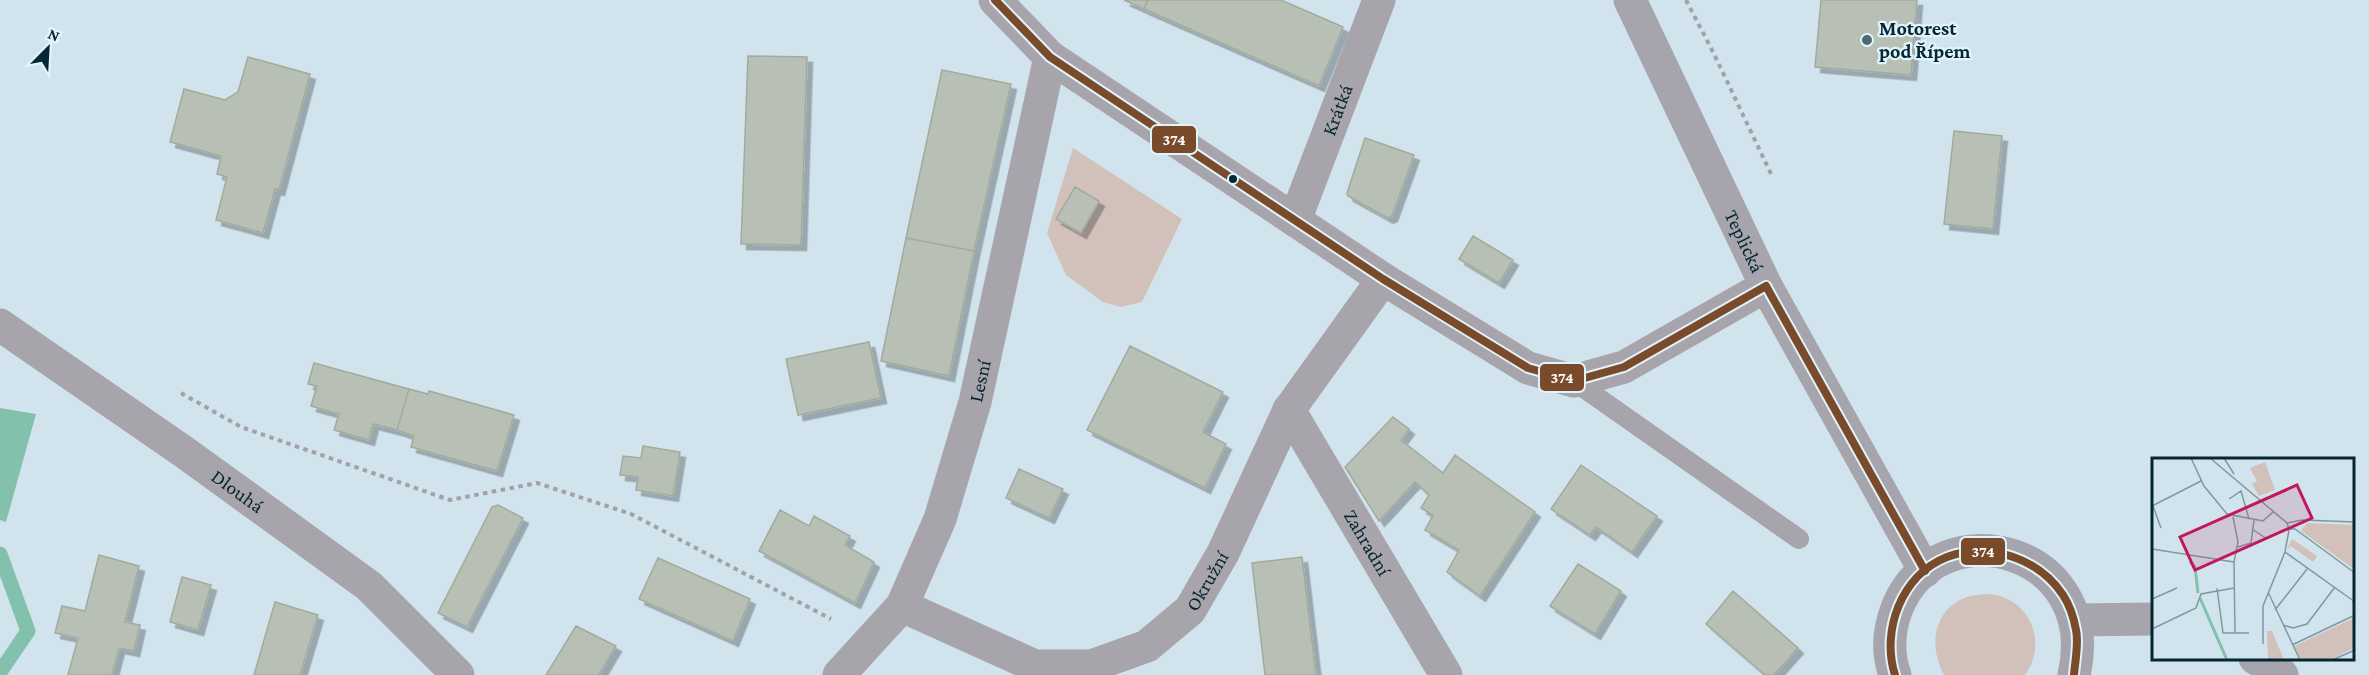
<svg xmlns="http://www.w3.org/2000/svg" width="2369" height="675" font-family="'Crimson Pro',serif">
<defs>
<filter id="shadow"><feDropShadow dx="5.5" dy="5.5" stdDeviation="0" flood-color="#0004"/></filter>
</defs>
<rect width="100%" height="100%" fill="#d1e4ed"/>
<path fill="#d1c1ba" d="M 1073,148 L 1182,219 L 1142,302 L 1121,307 L 1103,302 L 1066,275 L 1047,233 Z
M 1989,594 C 1995,595 2002,596 2007,599 C 2036,612 2044,650 2025,675 L 1944,675 C 1928,646 1933,607 1970,596 C 1976,595 1983,594 1989,594 Z"/>
<path fill="#83c1ad" d="M 0,408 L 36,414 L 6,522 L 0,520 Z"/>
<g fill="none" stroke-linecap="round" stroke-linejoin="round">
<path stroke="#83c1ad" stroke-width="15" d="M 0,554 L 28,631 L 0,672"/>
</g>
<path fill="#b8c0b5" stroke="#a3aa9d" stroke-width="1.5" filter="url(#shadow)" d="M 1124,0 L 1148,0 L 1144,9 Z
M 1148,0 L 1281,0 L 1343,27 L 1319,86 L 1144,9 Z
M 1821,0 L 1917,0 L 1911,75 L 1815,67 Z
M 748,56 L 807,57 L 801,245 L 741,244 Z
M 248,57 L 310,74 L 279,190 L 275,189 L 263,233 L 216,220 L 227,177 L 217,174 L 221,156 L 170,142 L 184,89 L 225,100 L 238,92 Z
M 942,70 L 1011,84 L 974,251 L 906,238 Z
M 1954,131 L 2002,136 L 1993,229 L 1944,224 Z
M 1365,138 L 1414,155 L 1392,216 L 1388,218 L 1348,196 L 1347,193 Z
M 1075,187 L 1099,201 L 1081,233 L 1056,219 Z
M 1473,236 L 1513,260 L 1499,283 L 1459,259 Z
M 906,238 L 974,251 L 949,376 L 881,361 Z
M 869,342 L 881,398 L 798,415 L 786,359 Z
M 1130,346 L 1223,392 L 1203,432 L 1226,444 L 1205,488 L 1087,430 Z
M 314,363 L 409,389 L 397,430 L 373,424 L 369,440 L 334,430 L 339,414 L 311,406 L 317,386 L 308,384 Z
M 409,389 L 428,394 L 429,391 L 514,415 L 497,471 L 411,447 L 414,436 L 397,430 Z
M 1393,417 L 1409,429 L 1401,440 L 1443,473 L 1455,455 L 1535,512 L 1480,596 L 1447,572 L 1459,550 L 1425,530 L 1433,515 L 1421,508 L 1429,495 L 1415,482 L 1379,521 L 1345,467 Z
M 643,446 L 680,452 L 673,496 L 636,490 L 638,477 L 620,475 L 623,456 L 641,458 Z
M 1581,465 L 1657,516 L 1632,552 L 1596,527 L 1590,535 L 1551,509 Z
M 1019,469 L 1063,489 L 1049,518 L 1006,498 Z
M 498,505 L 523,518 L 467,627 L 438,613 L 492,507 Z
M 780,510 L 809,526 L 814,516 L 850,536 L 845,545 L 874,562 L 855,603 L 759,551 Z
M 99,555 L 139,566 L 125,622 L 140,625 L 134,651 L 119,648 L 112,675 L 68,675 L 78,638 L 55,633 L 62,606 L 85,611 Z
M 1302,557 L 1316,675 L 1265,675 L 1252,563 Z
M 658,558 L 750,599 L 733,641 L 639,599 Z
M 1578,564 L 1621,591 L 1595,634 L 1550,606 Z
M 182,577 L 211,585 L 198,630 L 170,622 Z
M 1733,591 L 1798,648 L 1774,675 L 1765,675 L 1706,624 Z
M 275,602 L 318,615 L 300,675 L 254,675 Z
M 576,626 L 616,646 L 599,675 L 546,675 Z"/>
<g fill="none" stroke-linecap="round" stroke-linejoin="round">
<path stroke="#a1a1a7" stroke-width="4" stroke-dasharray="4.5 4.5" stroke-linecap="butt" d="M 1686,0 L 1714,54 L 1772,176
M 181,393 L 241,427 L 450,500 L 537,483 L 631,514 L 831,619"/>
<path stroke="#a8a4ac" stroke-width="20" d="M 1574,381 L 1799,539"/>
<g stroke="#a8a4ac" stroke-width="33">
<path d="M 995,0 L 1050,57 L 1383,279 L 1528,368 L 1574,381 L 1624,367 L 1766,286"/>
<path id="s1" d="M 1295,220 L 1379,0"/>
<path id="s2" d="M 0,325 L 184,452 L 369,586 L 458,675"/>
<path id="s3" d="M 1289,410 L 1446,675"/>
<path id="s4" d="M 902,606 L 1035,666 L 1091,666 L 1147,646 L 1190,610 L 1223,553 L 1289,410 L 1383,279"/>
<path id="s5" d="M 839,675 L 902,606 L 940,519 L 975,402 L 1050,57"/>
</g>
<g stroke="#a6a4ac" stroke-width="33">
<path id="s6" d="M 1630,0 L 1766,286 L 1925,571"/>
<path d="M 2076,620 L 2153,619"/>
<path d="M 2255,658 L 2282,675"/>
<path d="M 1895,675 C 1887,653 1889,629 1897,608 C 1939,505 2103,548 2074,675"/>
</g>
<g stroke="#e1f3fb" stroke-width="12">
<path id="bus-1" d="M 995,0 L 1050,57 L 1383,279 L 1528,368 L 1574,381 L 1624,367 L 1766,286
M 1766,286 L 1925,571
M 1895,675 C 1881,631 1901,575 1947,557 C 1989,541 2039,559 2063,595 C 2069,604 2074,619 2076,630 C 2079,643 2075,661 2074,675"/>
</g>
<use href="#bus-1" stroke="#7a4b2a" stroke-width="8"/>
</g>
<circle fill="#4c6974" stroke="#e1f3fb" stroke-width="2" cx="1867" cy="40" r="6"/>
<circle fill="#052733" stroke="#e1f3fb" stroke-width="2" cx="1233" cy="179" r="5"/>
<g text-anchor="middle" dominant-baseline="central" stroke-width="4.5" stroke-linejoin="round" paint-order="stroke">
<g font-size="20" font-weight="bold" fill="#052733" stroke="#e1f3fb" text-anchor="start">
<text x="1879" y="28">Motorest<tspan x="1879" dy="23">pod Řípem</tspan></text>
</g>
<g font-size="20" fill="#052733" stroke="#e1f3fb">
<text stroke="none"><textPath href="#s1" startOffset="118">Krátká</textPath></text>
<text stroke="none"><textPath href="#s6" startOffset="267">Teplická</textPath></text>
<text stroke="none"><textPath href="#s5" startOffset="332">Lesní</textPath></text>
<text stroke="none"><textPath href="#s2" startOffset="290">Dlouhá</textPath></text>
<text stroke="none"><textPath href="#s3" startOffset="154">Zahradní</textPath></text>
<text stroke="none"><textPath href="#s4" startOffset="351">Okružní</textPath></text>
</g>
</g>
<g transform="translate(2152 458)">
<rect width="202" height="202" fill="#d1e4ed"/>
<path d="M 113,4 L 123,32 L 107,38 L 100,26 L 105,23 L 98,10 ZM 155,65 L 202,67 L 202,111 L 149,73 ZM 140,81 L 165,98 L 161,104 L 139,88 L 135,91 ZM 202,160 L 202,190 L 177,202 L 149,202 L 142,188 ZM 115,173 L 120,173 L 132,202 L 116,202 Z" fill="#d1c1ba"/>
<path fill="none" stroke="#83c1ad" stroke-width="3" d="M 38,104 L 43,109 L 46,135M 48,140 L 75,202"/>
<path fill="none" stroke="#7f98a3" stroke-width="1.5" d="M 39,0 L 52,28 L 75,56 L 111,63 L 121,54M 58,0 L 135,65 L 137,71 L 143,71 L 203,115M 72,0 L 82,16M 77,41 L 89,33 L 97,61M 0,48 L 49,23M 1,48 L 9,70M 81,59 L 86,84 L 82,104 L 83,175M 135,65 L 150,62 L 203,64M 100,71 L 115,81M 86,89 L 99,85 L 102,62M 0,91 L 82,104M 133,94 L 203,144M 65,130 L 71,175 L 97,175M 116,134 L 148,202M 0,141 L 25,130M 123,152 L 155,111M 131,167 L 141,170 L 155,166 L 183,129M 0,171 L 44,150 L 49,136 L 82,130M 111,186 L 111,148 L 133,94 L 137,72M 140,187 L 203,157M 180,202 L 203,192"/>
<path fill="#c2185b" fill-opacity="0.15" stroke="#c2185b" stroke-width="3" d="M 145,27 L 160,60 L 43,112 L 28,79 Z"/>
<rect width="202" height="202" fill="none" stroke="#052733" stroke-width="3"/>
</g>
<g stroke="#e1f3fb" stroke-width="2">
<rect x="1151" y="125" width="46" height="29" rx="6" fill="#7a4b2a"/>
<rect x="1539" y="363" width="46" height="29" rx="6" fill="#7a4b2a"/>
<rect x="1960" y="537" width="46" height="29" rx="6" fill="#7a4b2a"/>
</g>
<g font-size="16" text-anchor="middle" font-weight="bold" fill="#fff">
<text x="1174" y="145">374</text>
<text x="1562" y="383">374</text>
<text x="1983" y="557">374</text>
</g>
<g transform="translate(48 48) rotate(24)" stroke="#e1f3fb" stroke-width="4.5" paint-order="stroke">
<path d="M0-4.5L10 22L0 15L-10 22Z" fill="#052733"/>
<text y="-9" font-size="16" font-weight="bold" text-anchor="middle" fill="#052733">N</text>
</g>
</svg>
